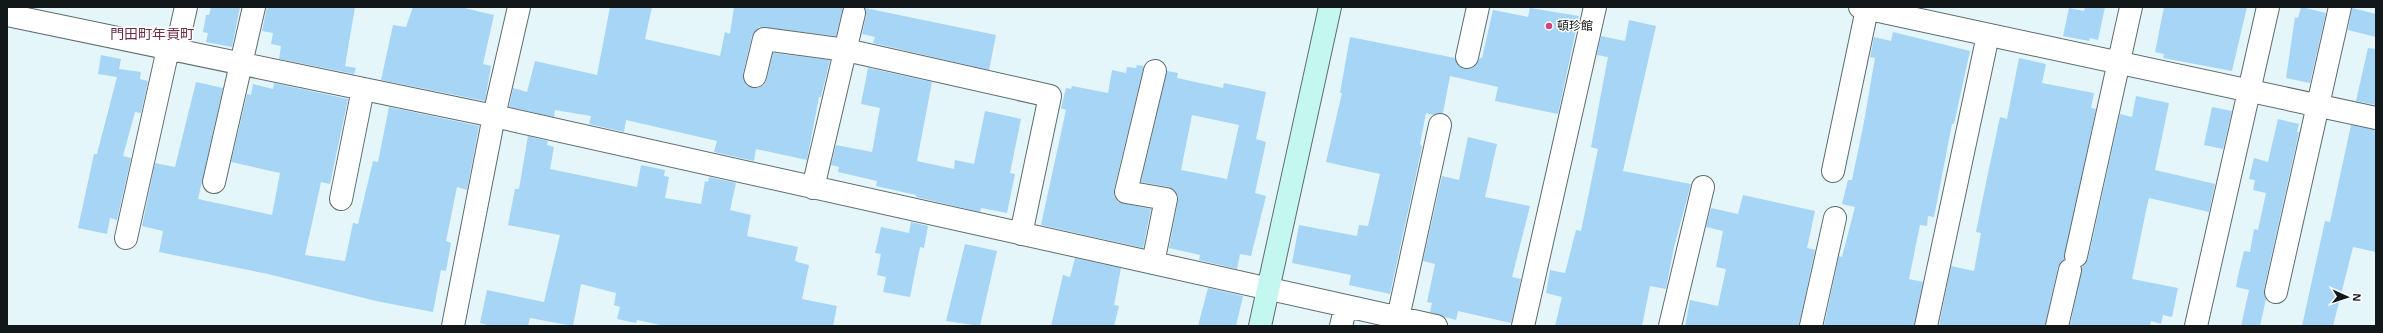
<svg xmlns="http://www.w3.org/2000/svg" width="2383" height="333" font-family="Arial,'Noto Sans JP',sans-serif">
<rect width="100%" height="100%" fill="#e4f6f9"/>
<path fill="#a7d5f6" fill-rule="evenodd" d="M 211,7 L 240,7 L 232,47 L 206,42 L 208,33 L 203,32 L 206,15 L 209,15 Z
M 267,7 L 355,7 L 345,66 L 356,68 L 354,74 L 279,59 L 281,46 L 271,44 L 273,33 L 262,31 Z
M 413,7 L 460,7 L 494,15 L 483,64 L 491,66 L 485,101 L 381,80 L 393,25 L 406,27 Z
M 610,7 L 652,7 L 645,39 L 720,56 L 725,32 L 730,34 L 734,7 L 843,7 L 836,36 L 759,27 L 752,36 L 743,73 L 746,85 L 758,88 L 764,85 L 767,79 L 773,53 L 830,60 L 821,97 L 819,97 L 807,160 L 756,149 L 754,161 L 714,152 L 717,141 L 626,120 L 624,132 L 589,124 L 591,116 L 555,110 L 554,117 L 509,107 L 513,88 L 527,92 L 535,61 L 597,75 Z
M 2085,7 L 2105,7 L 2098,40 L 2090,38 L 2089,41 L 2063,36 L 2069,8 L 2084,11 Z
M 2164,7 L 2247,7 L 2232,71 L 2163,58 L 2164,54 L 2155,52 Z
M 2301,7 L 2326,13 L 2310,83 L 2286,78 L 2295,17 L 2298,18 Z
M 865,8 L 996,35 L 989,70 L 873,43 L 875,37 L 862,34 L 866,16 Z
M 1530,8 L 1579,16 L 1558,114 L 1495,101 L 1498,87 L 1450,76 L 1443,113 L 1433,115 L 1426,113 L 1420,144 L 1422,147 L 1390,294 L 1349,285 L 1351,275 L 1292,263 L 1299,225 L 1357,236 L 1359,225 L 1368,226 L 1380,174 L 1326,162 L 1342,93 L 1340,93 L 1350,37 L 1455,58 L 1459,66 L 1470,69 L 1476,65 L 1480,58 L 1482,58 L 1493,10 L 1528,17 Z
M 2352,8 L 2376,14 L 2376,37 L 2348,30 Z
M 1629,20 L 1656,26 L 1623,171 L 1691,184 L 1674,247 L 1666,289 L 1650,286 L 1642,326 L 1555,326 L 1562,297 L 1546,293 L 1550,270 L 1565,273 L 1576,230 L 1581,231 L 1598,149 L 1591,147 L 1608,57 L 1597,55 L 1601,36 L 1625,41 Z
M 1893,32 L 1970,51 L 1954,124 L 1952,124 L 1934,217 L 1928,216 L 1927,226 L 1920,225 L 1909,279 L 1923,282 L 1914,326 L 1824,326 L 1839,256 L 1842,257 L 1855,207 L 1842,204 L 1848,180 L 1852,180 L 1864,122 L 1875,58 L 1870,57 L 1874,37 L 1891,41 Z
M 2368,48 L 2376,49 L 2376,105 L 2356,101 Z
M 101,55 L 121,59 L 119,69 L 141,72 L 140,79 L 148,81 L 141,113 L 135,112 L 123,156 L 131,158 L 117,220 L 110,218 L 107,234 L 78,228 L 94,154 L 97,154 L 117,77 L 98,74 Z
M 2019,58 L 2046,64 L 2042,83 L 2094,93 L 2091,108 L 2096,109 L 2064,259 L 2058,267 L 2045,326 L 1939,326 L 1951,266 L 1974,271 L 1981,233 L 1976,232 L 1987,178 L 2000,117 L 2007,119 Z
M 1137,65 L 1144,66 L 1114,189 L 1114,196 L 1118,202 L 1151,209 L 1143,248 L 1041,225 L 1066,110 L 1061,108 L 1066,88 L 1071,89 L 1072,86 L 1108,93 L 1112,70 L 1126,73 L 1127,67 L 1136,68 Z
M 868,68 L 932,82 L 917,161 L 954,169 L 955,160 L 974,164 L 985,111 L 1021,119 L 1010,173 L 1015,174 L 1007,213 L 981,208 L 980,212 L 916,197 L 916,195 L 876,186 L 877,181 L 838,172 L 839,167 L 831,165 L 836,145 L 872,152 L 880,108 L 861,104 Z
M 1167,71 L 1178,73 L 1177,78 L 1223,88 L 1224,83 L 1266,92 L 1256,139 L 1266,142 L 1255,193 L 1266,196 L 1251,256 L 1240,254 L 1237,269 L 1199,260 L 1200,255 L 1169,248 L 1178,201 L 1178,195 L 1169,187 L 1141,182 ZM 1192,115 L 1239,125 L 1227,179 L 1181,170 Z
M 196,82 L 223,88 L 198,199 L 272,215 L 280,173 L 231,162 L 247,94 L 251,95 L 253,84 L 273,89 L 274,83 L 348,99 L 330,184 L 321,182 L 305,255 L 345,261 L 353,223 L 358,224 L 373,161 L 378,162 L 389,107 L 479,126 L 467,190 L 457,187 L 446,241 L 451,243 L 446,271 L 441,270 L 433,312 L 376,301 L 268,274 L 159,252 L 163,231 L 142,226 L 155,163 L 175,167 Z
M 2136,96 L 2169,103 L 2155,170 L 2215,184 L 2209,212 L 2149,198 L 2147,206 L 2132,279 L 2178,288 L 2172,317 L 2163,315 L 2161,324 L 2151,321 L 2150,326 L 2070,326 L 2082,267 L 2088,259 L 2120,114 L 2132,117 Z
M 2212,107 L 2232,111 L 2223,149 L 2204,145 Z
M 2278,119 L 2299,124 L 2297,132 L 2299,132 L 2264,289 L 2266,299 L 2260,326 L 2241,326 L 2249,290 L 2236,287 L 2238,276 L 2244,251 L 2250,252 L 2254,229 L 2258,230 L 2266,193 L 2253,190 L 2255,180 L 2249,179 L 2254,158 L 2268,162 Z
M 2351,125 L 2376,130 L 2376,252 L 2353,247 L 2333,326 L 2302,326 L 2325,221 L 2330,222 Z
M 528,136 L 548,141 L 547,145 L 554,147 L 550,169 L 637,187 L 641,165 L 665,170 L 664,176 L 669,177 L 665,198 L 701,204 L 705,181 L 708,182 L 709,177 L 736,183 L 730,210 L 751,215 L 747,236 L 798,247 L 795,260 L 797,262 L 809,265 L 802,299 L 837,306 L 833,326 L 665,326 L 637,320 L 636,323 L 617,319 L 620,307 L 614,305 L 616,293 L 581,284 L 573,326 L 530,318 L 528,326 L 491,326 L 480,323 L 487,290 L 544,302 L 560,235 L 508,225 L 515,189 L 519,189 Z
M 1468,137 L 1497,144 L 1485,197 L 1530,206 L 1512,277 L 1521,279 L 1511,323 L 1458,311 L 1456,320 L 1445,317 L 1430,312 L 1432,303 L 1427,302 L 1435,264 L 1423,261 L 1442,176 L 1459,180 Z
M 1743,195 L 1815,211 L 1807,248 L 1815,250 L 1799,326 L 1685,326 L 1690,300 L 1718,306 L 1726,269 L 1716,267 L 1723,231 L 1706,227 L 1711,208 L 1738,214 Z
M 911,222 L 928,226 L 924,248 L 920,247 L 910,297 L 883,292 L 886,277 L 877,275 L 881,254 L 875,253 L 881,227 L 909,233 Z
M 965,244 L 997,251 L 980,326 L 946,321 Z
M 1075,258 L 1121,268 L 1114,305 L 1119,306 L 1114,326 L 1051,326 L 1063,275 L 1070,277 Z
M 1208,288 L 1243,296 L 1236,326 L 1198,326 Z"/>
<g fill="none" stroke-linecap="round" stroke-linejoin="round">
<g stroke="#5d6c6f" stroke-width="24">
<path id="street" d="M 1860,7 L 2376,118
M 7,15 L 494,116 L 1436,326
M 176,51 L 186,7
M 1467,57 L 1478,7
M 755,76 L 764,39 L 846,50 L 1050,96 L 1021,234
M 1833,171 L 1867,9
M 214,182 L 254,7
M 813,188 L 854,13
M 341,199 L 363,89
M 126,238 L 168,49
M 2076,256 L 2131,7
M 1153,263 L 1166,199 L 1126,192 L 1155,71
M 2276,292 L 2340,7
M 1398,318 L 1440,125
M 453,326 L 494,116 L 519,7
M 1341,326 L 1346,306
M 1523,326 L 1595,7
M 1670,326 L 1703,187
M 1811,326 L 1835,218
M 1926,326 L 1988,35
M 2057,326 L 2070,270
M 2196,326 L 2268,7"/>
</g>
<g stroke="#5d6c6f" stroke-width="24">
<path id="secondary" d="M 1260,326 L 1330,7"/>
</g>
<use href="#street" stroke="#fff" stroke-width="22"/>
<use href="#secondary" stroke="#c4f7ef" stroke-width="22"/>
</g>
<circle fill="#ce447c" stroke="#fff" stroke-width="1.5" cx="1549" cy="26" r="4"/>
<g text-anchor="middle" dominant-baseline="central" stroke-width="3" stroke-linejoin="round" paint-order="stroke">
<g font-size="12" fill="#121819" stroke="#fff" text-anchor="start">
<text x="1557" y="26">頓珍館</text>
</g>
<g font-size="14" fill="#702c46" stroke="#fff">
<text x="152" y="34">門田町年貢町</text>
</g>
</g>
<rect width="2383" height="333" fill="none" stroke="#121819" stroke-width="16"/>
<g transform="translate(2347 297) rotate(93)" stroke="#ffffff" stroke-width="3" paint-order="stroke">
<path d="M0-3L7 15L0 10L-7 15Z" fill="#121819"/>
<text y="-6" font-size="11" font-weight="bold" text-anchor="middle" fill="#121819">N</text>
</g>
</svg>
